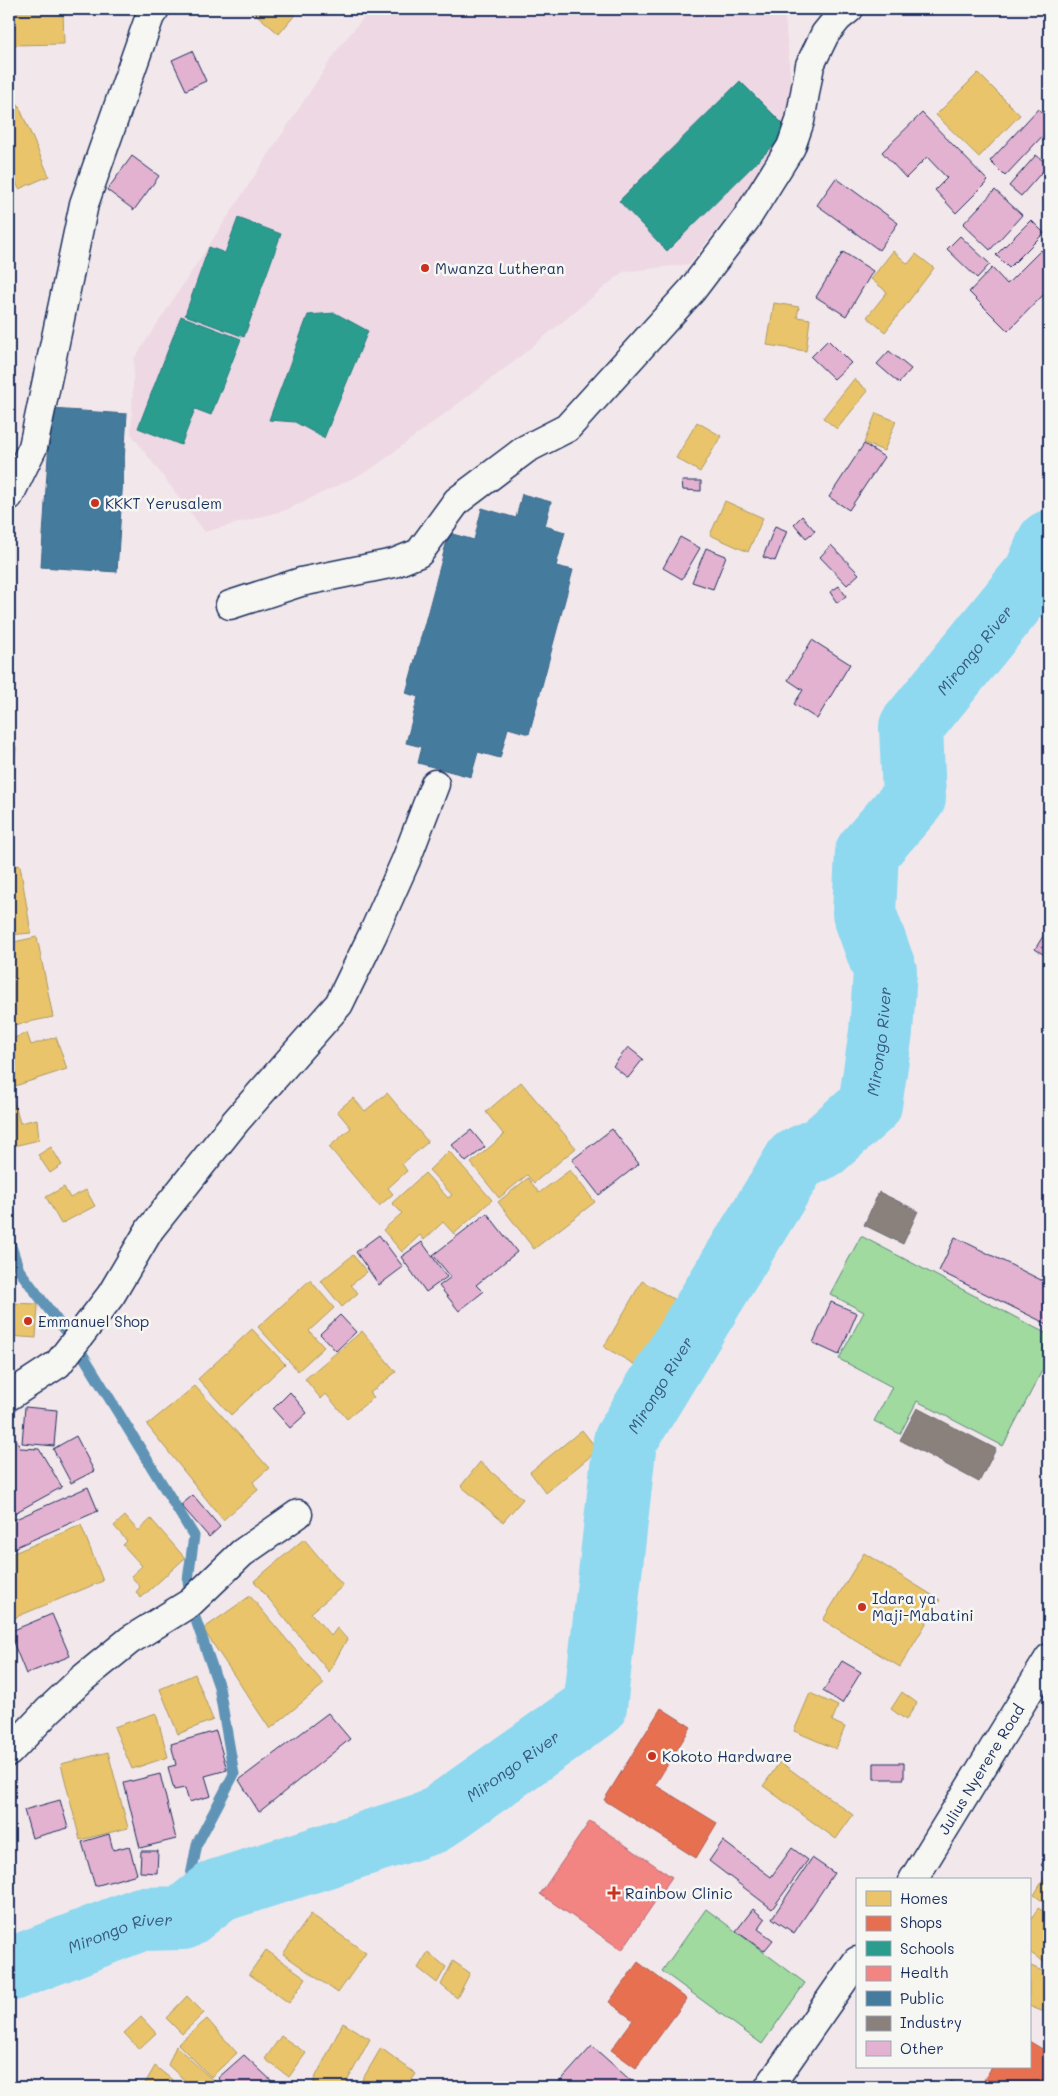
<svg xmlns="http://www.w3.org/2000/svg" width="1058" height="2096" font-family="Mali,sans-serif">
<rect width="100%" height="100%" fill="#f2e8eb"/>
<filter id="ink" filterUnits="userSpaceOnUse"><feTurbulence type="fractalNoise" baseFrequency=".02" numOctaves="2"/><feDisplacementMap in="SourceGraphic" scale="10" xChannelSelector="R" yChannelSelector="G"/><feConvolveMatrix kernelMatrix="1 2 1 2 8 2 1 2 1" color-interpolation-filters="sRGB"/></filter>
<g filter="url(#ink)">
<path fill="#eed8e3" d="M 371,9 L 778,9 L 785,16 L 795,132 L 689,264 L 623,272 L 511,364 L 370,470 L 286,510 L 205,532 L 131,434 L 134,359 L 340,46 Z"/>
<path fill="#a0da9f" stroke="#5e847e" d="M 861,1236 L 1049,1335 L 1049,1357 L 1003,1446 L 917,1401 L 900,1434 L 874,1421 L 892,1387 L 839,1359 L 864,1312 L 830,1294 Z
M 706,1909 L 805,1983 L 762,2044 L 662,1971 Z"/>
<path fill="#e9c46a" stroke="#ab9766" d="M 9,9 L 63,9 L 64,44 L 10,45 Z
M 250,9 L 300,9 L 279,34 Z
M 978,73 L 1020,115 L 979,157 L 936,115 Z
M 18,104 L 49,176 L 19,189 L 9,166 L 9,109 Z
M 893,251 L 908,264 L 916,254 L 934,268 L 885,332 L 867,317 L 887,292 L 871,279 Z
M 774,303 L 799,307 L 797,317 L 810,319 L 806,351 L 767,345 Z
M 854,379 L 868,391 L 837,429 L 823,418 Z
M 876,413 L 896,421 L 884,451 L 864,443 Z
M 697,422 L 721,436 L 700,472 L 676,458 Z
M 725,501 L 763,518 L 748,552 L 710,535 Z
M 9,746 L 16,747 L 14,783 L 9,783 Z
M 9,786 L 14,786 L 12,851 L 9,851 Z
M 20,865 L 31,933 L 9,935 L 9,867 Z
M 37,937 L 53,1017 L 9,1026 L 9,943 Z
M 27,1033 L 31,1045 L 56,1037 L 67,1069 L 15,1086 L 9,1065 L 9,1040 Z
M 521,1082 L 576,1148 L 534,1183 L 527,1175 L 499,1198 L 471,1163 L 504,1135 L 486,1112 Z
M 387,1093 L 428,1142 L 402,1164 L 407,1171 L 388,1188 L 393,1194 L 379,1206 L 329,1147 L 351,1128 L 337,1111 L 353,1098 L 365,1111 Z
M 12,1094 L 20,1123 L 37,1119 L 39,1140 L 9,1147 L 9,1095 Z
M 51,1147 L 62,1165 L 50,1173 L 38,1155 Z
M 449,1151 L 492,1200 L 454,1234 L 443,1222 L 424,1240 L 420,1235 L 402,1252 L 383,1230 L 402,1213 L 392,1203 L 425,1173 L 448,1198 L 452,1195 L 429,1170 Z
M 570,1170 L 595,1202 L 534,1249 L 498,1202 L 528,1178 L 539,1193 Z
M 64,1187 L 70,1198 L 86,1190 L 95,1206 L 61,1224 L 46,1197 Z
M 353,1255 L 367,1272 L 351,1285 L 358,1293 L 342,1307 L 321,1281 Z
M 310,1280 L 334,1308 L 309,1331 L 324,1347 L 298,1371 L 258,1327 Z
M 642,1281 L 677,1301 L 639,1367 L 604,1347 Z
M 11,1303 L 38,1304 L 36,1338 L 9,1336 Z
M 252,1329 L 285,1364 L 231,1415 L 198,1379 Z
M 362,1331 L 396,1372 L 370,1393 L 374,1397 L 347,1419 L 326,1394 L 321,1399 L 305,1379 Z
M 195,1386 L 269,1468 L 253,1482 L 258,1490 L 223,1520 L 147,1425 Z
M 582,1430 L 598,1450 L 546,1493 L 530,1472 Z
M 480,1462 L 523,1499 L 503,1522 L 461,1486 Z
M 125,1516 L 138,1531 L 151,1519 L 185,1558 L 141,1598 L 136,1592 L 140,1587 L 131,1576 L 142,1566 L 123,1545 L 127,1541 L 114,1526 Z
M 81,1525 L 103,1581 L 9,1620 L 9,1555 Z
M 304,1539 L 343,1586 L 311,1613 L 331,1636 L 337,1628 L 347,1639 L 329,1672 L 254,1581 Z
M 864,1553 L 940,1600 L 900,1667 L 823,1620 Z
M 250,1596 L 324,1684 L 270,1729 L 203,1629 Z
M 195,1674 L 213,1720 L 178,1734 L 160,1689 Z
M 902,1692 L 917,1703 L 906,1720 L 891,1709 Z
M 810,1693 L 838,1706 L 832,1721 L 845,1727 L 836,1749 L 794,1731 Z
M 156,1713 L 168,1757 L 132,1769 L 114,1727 Z
M 108,1752 L 128,1828 L 80,1840 L 61,1764 Z
M 780,1762 L 853,1815 L 836,1839 L 763,1786 Z
M 1045,1877 L 1049,1880 L 1049,1906 L 1034,1895 Z
M 1038,1908 L 1049,1915 L 1049,1965 L 1029,1952 L 1029,1923 Z
M 311,1914 L 366,1953 L 338,1993 L 283,1954 Z
M 266,1950 L 306,1978 L 289,2003 L 249,1974 Z
M 428,1952 L 446,1967 L 437,1983 L 418,1968 Z
M 453,1961 L 470,1973 L 457,1998 L 441,1985 Z
M 1029,1965 L 1049,1974 L 1049,2014 L 1029,2006 Z
M 187,1996 L 204,2013 L 182,2034 L 166,2018 Z
M 141,2017 L 156,2033 L 139,2049 L 124,2033 Z
M 207,2019 L 237,2053 L 211,2077 L 178,2044 Z
M 343,2023 L 370,2039 L 344,2087 L 323,2087 L 313,2082 Z
M 281,2036 L 306,2053 L 289,2077 L 265,2059 Z
M 176,2046 L 220,2087 L 192,2087 L 168,2065 Z
M 381,2048 L 416,2074 L 407,2087 L 358,2087 Z
M 155,2066 L 181,2087 L 143,2087 Z"/>
<path fill="#e76f51" stroke="#aa5c55" d="M 661,1708 L 691,1727 L 655,1785 L 717,1823 L 696,1858 L 604,1800 Z
M 638,1962 L 687,1999 L 636,2068 L 611,2050 L 633,2020 L 609,2002 Z
M 1029,2041 L 1049,2053 L 1049,2087 L 996,2087 L 984,2080 L 992,2067 L 1029,2067 Z
M 951,2081 L 963,2087 L 947,2087 Z"/>
<path fill="#2a9d8f" stroke="#267c80" d="M 740,81 L 789,130 L 667,251 L 619,201 Z
M 238,218 L 281,234 L 244,337 L 185,315 L 209,247 L 225,253 Z
M 335,313 L 368,331 L 324,438 L 295,422 L 269,420 L 308,315 Z
M 181,316 L 241,339 L 211,415 L 195,409 L 181,445 L 138,428 Z"/>
<path fill="#f28482" stroke="#b26a77" d="M 590,1821 L 672,1877 L 622,1950 L 540,1894 Z"/>
<path fill="#457b9d" stroke="#38648a" d="M 51,409 L 127,414 L 117,572 L 41,567 Z
M 522,494 L 551,502 L 545,526 L 565,532 L 556,566 L 573,570 L 529,734 L 508,728 L 500,758 L 478,752 L 471,777 L 418,763 L 422,747 L 406,743 L 418,697 L 406,693 L 449,533 L 474,540 L 482,508 L 516,518 Z"/>
<path fill="#8a817c" stroke="#696873" d="M 879,1192 L 918,1211 L 903,1244 L 864,1225 Z
M 917,1408 L 996,1449 L 979,1482 L 900,1440 Z"/>
<g fill="none" stroke-linecap="round" stroke-linejoin="round">
<path stroke="#6094b6" stroke-width="11" d="M 9,1240 L 19,1270 L 81,1352 L 194,1536 L 188,1580 L 190,1603 L 219,1687 L 234,1774 L 197,1844 L 183,1918"/>
<path stroke="#8ed8f0" stroke-width="64" id="s1" d="M 9,1970 L 141,1919 L 183,1918 L 217,1891 L 432,1822 L 595,1707 L 625,1441 L 796,1160 L 823,1147 L 870,1105 L 881,1032 L 885,971 L 864,913 L 867,852 L 914,798 L 911,727 L 1036,573 L 1049,542"/>
</g>
<path fill="#e4b2d1" stroke="#1b2f5e" d="M 192,51 L 206,81 L 186,90 L 172,60 Z
M 1038,109 L 1049,119 L 1049,129 L 1005,176 L 990,161 Z
M 922,113 L 988,181 L 956,213 L 935,190 L 947,178 L 927,157 L 906,178 L 882,152 Z
M 1036,155 L 1048,165 L 1021,196 L 1009,186 Z
M 132,156 L 159,176 L 134,210 L 107,190 Z
M 836,178 L 898,223 L 879,250 L 817,205 Z
M 995,190 L 1022,215 L 990,250 L 963,224 Z
M 1031,220 L 1044,233 L 1009,268 L 996,255 Z
M 960,236 L 990,264 L 977,278 L 947,249 Z
M 1041,250 L 1049,259 L 1049,289 L 1008,331 L 969,292 L 992,268 L 1007,284 Z
M 843,252 L 873,271 L 846,316 L 816,297 Z
M 828,340 L 851,363 L 834,379 L 811,357 Z
M 889,351 L 911,369 L 899,383 L 877,364 Z
M 864,444 L 884,457 L 849,510 L 829,497 Z
M 682,481 L 701,481 L 701,491 L 683,490 Z
M 802,516 L 815,531 L 806,538 L 794,524 Z
M 775,526 L 787,531 L 775,561 L 763,557 Z
M 680,537 L 700,548 L 682,579 L 663,568 Z
M 831,545 L 859,574 L 847,585 L 820,557 Z
M 706,548 L 726,556 L 713,589 L 692,582 Z
M 839,586 L 846,596 L 837,603 L 830,592 Z
M 812,640 L 850,664 L 817,719 L 794,704 L 803,690 L 788,680 Z
M 1045,933 L 1049,936 L 1049,958 L 1035,949 Z
M 628,1047 L 643,1059 L 628,1078 L 613,1066 Z
M 612,1129 L 639,1164 L 599,1195 L 572,1160 Z
M 471,1130 L 485,1147 L 466,1162 L 452,1145 Z
M 487,1213 L 517,1252 L 476,1285 L 483,1292 L 459,1311 L 439,1286 L 451,1277 L 433,1255 Z
M 379,1235 L 403,1267 L 379,1285 L 356,1252 Z
M 955,1237 L 1049,1284 L 1049,1325 L 939,1271 Z
M 422,1242 L 447,1277 L 426,1292 L 401,1257 Z
M 831,1302 L 857,1313 L 839,1355 L 813,1343 Z
M 340,1315 L 356,1332 L 336,1351 L 320,1334 Z
M 290,1392 L 307,1413 L 290,1428 L 273,1409 Z
M 25,1407 L 57,1410 L 54,1446 L 22,1443 Z
M 76,1436 L 94,1471 L 71,1483 L 53,1449 Z
M 16,1438 L 20,1448 L 39,1449 L 62,1487 L 9,1516 L 9,1443 Z
M 88,1487 L 98,1511 L 9,1550 L 9,1522 Z
M 193,1495 L 220,1527 L 209,1537 L 181,1505 Z
M 52,1614 L 70,1656 L 26,1674 L 9,1632 Z
M 842,1661 L 861,1672 L 842,1703 L 823,1691 Z
M 328,1713 L 350,1739 L 259,1812 L 239,1780 Z
M 216,1731 L 227,1770 L 205,1776 L 211,1796 L 189,1802 L 185,1788 L 174,1790 L 168,1767 L 176,1765 L 171,1744 Z
M 874,1763 L 904,1763 L 904,1779 L 874,1779 Z
M 160,1774 L 176,1839 L 140,1848 L 124,1783 Z
M 60,1800 L 68,1828 L 32,1838 L 24,1810 Z
M 109,1834 L 113,1850 L 129,1846 L 137,1874 L 95,1886 L 82,1842 Z
M 723,1841 L 771,1877 L 792,1848 L 808,1860 L 772,1909 L 709,1861 Z
M 141,1851 L 158,1851 L 157,1873 L 140,1872 Z
M 1049,1854 L 1049,1871 L 1041,1865 Z
M 812,1858 L 834,1873 L 794,1933 L 772,1918 Z
M 753,1909 L 765,1919 L 758,1929 L 773,1940 L 764,1951 L 736,1931 Z
M 592,2046 L 638,2087 L 555,2087 Z
M 244,2055 L 275,2084 L 273,2087 L 226,2087 L 218,2078 Z"/>
<g fill="none" stroke-linecap="round" stroke-linejoin="round">
<g stroke="#1b2f5e" stroke-width="31">
<path id="minor" d="M 9,496 L 33,447 L 84,204 L 150,16 L 155,9
M 230,605 L 301,582 L 394,563 L 419,553 L 457,501 L 526,449 L 567,428 L 692,290 L 746,219 L 791,147 L 800,121 L 810,65 L 825,34 L 838,18 L 849,9
M 9,1396 L 58,1364 L 111,1295 L 150,1229 L 236,1121 L 339,1004 L 372,936 L 406,860 L 435,784
M 9,1752 L 49,1710 L 82,1679 L 130,1640 L 190,1603 L 242,1553 L 298,1514"/>
</g>
<g stroke="#1b2f5e" stroke-width="31">
<g id="trunk">
<path id="s2" d="M 913,1880 L 1049,1658"/>
<path d="M 769,2087 L 857,1961"/>
</g>
</g>
<use href="#minor" stroke="#f6f6f2" stroke-width="28"/>
<use href="#trunk" stroke="#f6f6f2" stroke-width="28"/>
</g>
</g>
<g fill="#c8321e" stroke="#f6f6f2" stroke-width="2">
<circle cx="425" cy="268" r="5"/>
<circle cx="95" cy="503" r="5"/>
<circle cx="28" cy="1321" r="5"/>
<circle cx="862" cy="1607" r="5"/>
<circle cx="652" cy="1756" r="5"/>
<path d="M611.5 1885.5h5v5h5v5h-5v5h-5v-5h-5v-5h5z"/>
</g>
<g text-anchor="middle" dominant-baseline="central" stroke-width="5" stroke-linejoin="round" paint-order="stroke">
<g font-size="15" fill="#1b2f5e" stroke="#f6f6f2" text-anchor="start">
<text x="435" y="268">Mwanza Lutheran</text>
<text x="105" y="503">KKKT Yerusalem</text>
<text x="38" y="1321">Emmanuel Shop</text>
<text x="872" y="1598">Idara ya<tspan x="872" dy="17">Maji-Mabatini</tspan></text>
<text x="662" y="1756">Kokoto Hardware</text>
<text x="625" y="1893">Rainbow Clinic</text>
</g>
<g font-size="15" fill="#1b2f5e" stroke="#f6f6f2">
<text stroke="none"><textPath href="#s2" startOffset="130">Julius Nyerere Road</textPath></text>
</g>
<g font-size="16" font-style="italic" fill="#385982" stroke="#f6f6f2">
<text stroke="none"><textPath href="#s1" startOffset="1842">Mirongo River</textPath></text>
<text stroke="none"><textPath href="#s1" startOffset="1406">Mirongo River</textPath></text>
<text stroke="none"><textPath href="#s1" startOffset="986">Mirongo River</textPath></text>
<text stroke="none"><textPath href="#s1" startOffset="551">Mirongo River</textPath></text>
<text stroke="none"><textPath href="#s1" startOffset="118">Mirongo River</textPath></text>
</g>
</g>
<rect width="1058" height="2096" fill="none" stroke="#f6f6f2" stroke-width="30"/>
<rect x="15" y="15" width="1028" height="2066" fill="none" stroke="#1b2f5e" stroke-width="2" filter="url(#ink)"/>
<rect x="856" y="1878" width="175" height="190" fill="#f6f6f2" stroke="#9ea6b7"/>
<rect x="866" y="1891" width="25" height="15" fill="#e9c46a" stroke="#9ea6b7"/>
<text x="900" y="1904" font-size="15" fill="#1b2f5e">Homes</text>
<rect x="866" y="1916" width="25" height="15" fill="#e76f51" stroke="#9ea6b7"/>
<text x="900" y="1928" font-size="15" fill="#1b2f5e">Shops</text>
<rect x="866" y="1941" width="25" height="15" fill="#2a9d8f" stroke="#9ea6b7"/>
<text x="900" y="1954" font-size="15" fill="#1b2f5e">Schools</text>
<rect x="866" y="1966" width="25" height="15" fill="#f28482" stroke="#9ea6b7"/>
<text x="900" y="1978" font-size="15" fill="#1b2f5e">Health</text>
<rect x="866" y="1991" width="25" height="15" fill="#457b9d" stroke="#9ea6b7"/>
<text x="900" y="2004" font-size="15" fill="#1b2f5e">Public</text>
<rect x="866" y="2016" width="25" height="15" fill="#8a817c" stroke="#9ea6b7"/>
<text x="900" y="2028" font-size="15" fill="#1b2f5e">Industry</text>
<rect x="866" y="2041" width="25" height="15" fill="#e4b2d1" stroke="#9ea6b7"/>
<text x="900" y="2054" font-size="15" fill="#1b2f5e">Other</text>
</svg>
